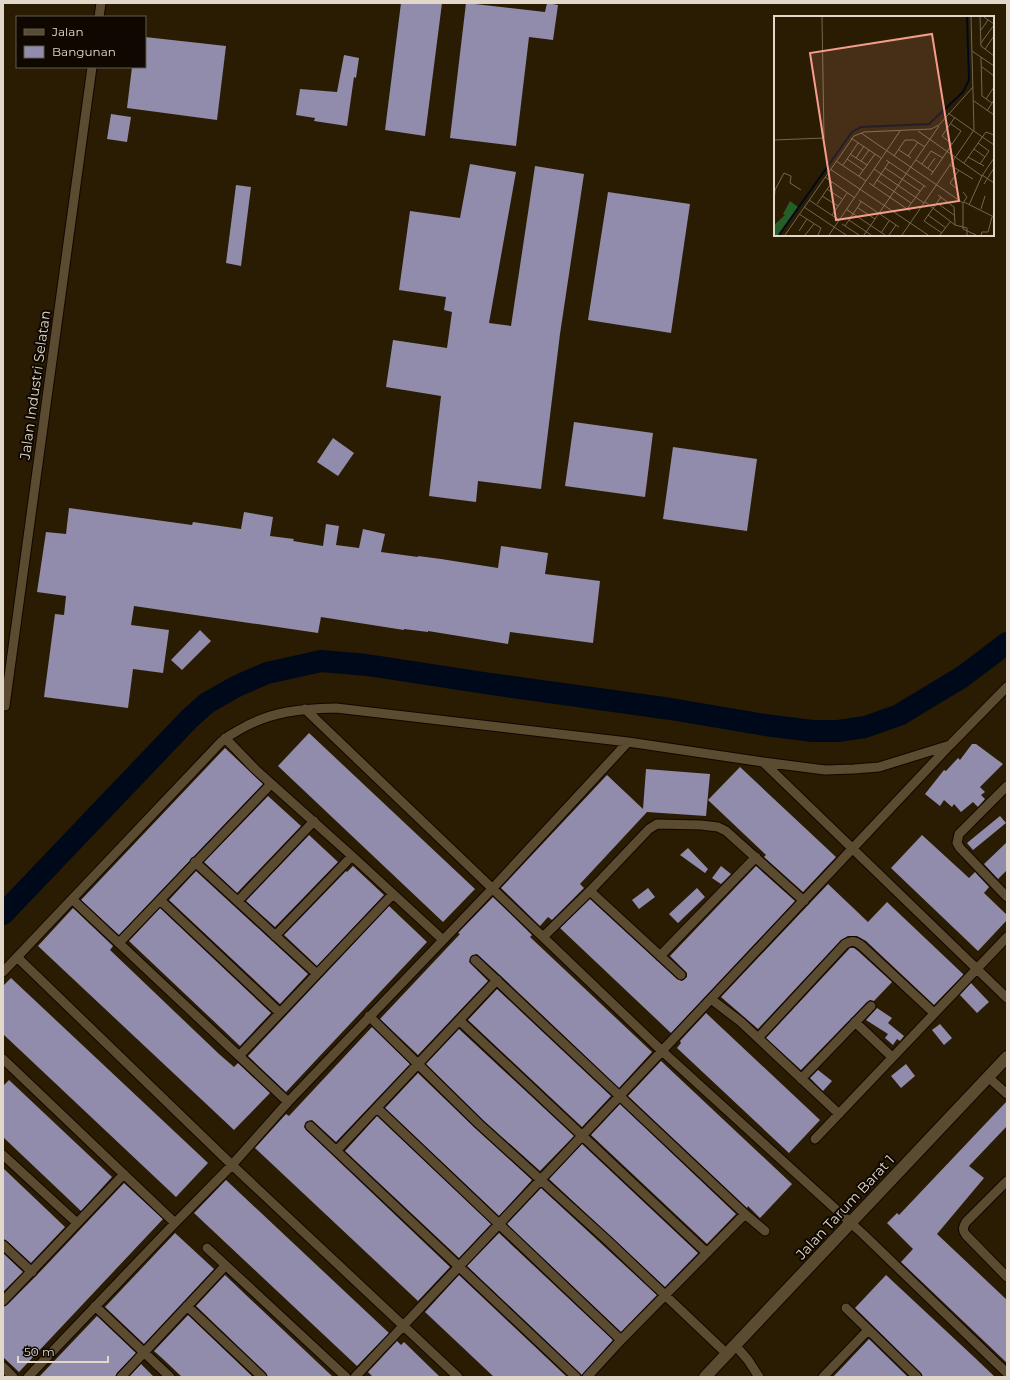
<svg xmlns="http://www.w3.org/2000/svg" width="1010" height="1380" font-family="Montserrat,sans-serif">
<rect width="100%" height="100%" fill="#2a1c02"/>
<g fill="none" stroke-linecap="round" stroke-linejoin="round">
<path stroke="#000919" stroke-width="22" d="M 3,914 L 190,718 L 207,703 L 237,686 L 267,673 L 321,661 L 367,665 L 491,684 L 671,709 L 765,725 L 813,731 L 838,731 L 865,727 L 899,715 L 962,677 L 1007,643"/>
</g>
<path fill="#918cac" d="M 401,3 L 442,3 L 425,136 L 385,130 Z
M 466,3 L 545,12 L 547,3 L 558,5 L 553,40 L 529,37 L 516,146 L 450,138 Z
M 145,37 L 226,46 L 217,120 L 127,108 L 132,67 L 145,67 Z
M 344,55 L 359,58 L 356,78 L 354,77 L 347,126 L 314,121 L 315,118 L 296,115 L 300,89 L 337,92 Z
M 111,114 L 131,117 L 127,142 L 107,139 Z
M 470,164 L 516,172 L 489,323 L 511,326 L 535,166 L 584,174 L 560,334 L 541,489 L 478,481 L 476,502 L 429,496 L 441,396 L 386,387 L 393,340 L 447,348 L 452,312 L 444,310 L 446,297 L 399,290 L 410,211 L 460,218 Z
M 236,185 L 251,187 L 241,266 L 226,263 Z
M 608,192 L 690,204 L 671,333 L 588,320 Z
M 574,422 L 653,433 L 645,497 L 565,486 Z
M 333,438 L 354,453 L 338,476 L 317,462 Z
M 673,447 L 757,459 L 747,531 L 663,519 Z
M 69,508 L 192,525 L 193,522 L 241,529 L 244,512 L 273,517 L 270,536 L 294,539 L 293,541 L 323,546 L 326,524 L 339,526 L 336,545 L 359,548 L 363,529 L 385,534 L 381,552 L 418,557 L 418,556 L 441,559 L 498,568 L 501,546 L 548,553 L 545,574 L 600,581 L 593,643 L 510,632 L 508,644 L 428,631 L 428,632 L 404,629 L 404,630 L 321,617 L 318,633 L 134,606 L 131,625 L 169,630 L 163,673 L 133,669 L 128,708 L 44,697 L 55,614 L 64,615 L 66,596 L 37,592 L 46,532 L 66,534 Z
M 200,630 L 211,641 L 182,670 L 171,660 Z
M 309,733 L 475,889 L 443,922 L 278,766 Z
M 972,744 L 976,744 L 1003,764 L 980,787 L 985,792 L 981,795 L 985,799 L 978,807 L 973,802 L 961,812 L 954,804 L 952,807 L 944,800 L 940,806 L 925,794 L 944,770 L 946,771 L 958,758 L 960,760 Z
M 225,748 L 263,784 L 119,935 L 81,900 Z
M 740,767 L 836,857 L 803,892 L 764,857 L 766,855 L 708,800 Z
M 646,769 L 710,774 L 706,816 L 647,812 L 580,884 L 584,888 L 552,920 L 548,917 L 540,926 L 501,888 L 607,775 L 643,809 Z
M 268,796 L 301,826 L 237,893 L 204,862 Z
M 1000,816 L 1006,823 L 973,850 L 967,843 Z
M 309,835 L 338,862 L 275,927 L 246,901 Z
M 922,835 L 969,878 L 975,872 L 989,887 L 984,893 L 1007,915 L 1007,920 L 978,951 L 891,868 Z
M 1007,842 L 1007,870 L 998,879 L 984,864 Z
M 688,848 L 708,869 L 705,873 L 680,855 Z
M 353,866 L 384,895 L 317,966 L 284,935 L 346,871 L 347,872 Z
M 721,866 L 731,874 L 721,884 L 712,878 Z
M 756,866 L 795,901 L 671,1033 L 560,928 L 590,899 L 677,979 L 682,981 L 687,977 L 687,973 L 670,956 Z
M 196,871 L 308,974 L 280,1004 L 169,900 Z
M 828,884 L 868,922 L 887,902 L 963,974 L 963,975 L 934,1005 L 866,941 L 857,936 L 848,936 L 841,940 L 758,1029 L 721,997 Z
M 648,888 L 655,897 L 639,909 L 632,900 Z
M 697,888 L 705,897 L 678,923 L 669,914 Z
M 493,897 L 532,935 L 530,937 L 652,1052 L 619,1088 L 501,976 L 477,954 L 471,956 L 469,962 L 488,981 L 418,1055 L 380,1019 L 460,934 L 458,933 Z
M 389,906 L 427,942 L 286,1092 L 248,1056 Z
M 73,908 L 113,946 L 110,950 L 219,1054 L 234,1067 L 238,1063 L 270,1093 L 234,1130 L 38,946 Z
M 160,908 L 271,1013 L 240,1046 L 129,941 Z
M 850,948 L 854,948 L 858,951 L 892,982 L 874,1001 L 870,1000 L 867,1002 L 801,1070 L 766,1038 Z
M 11,978 L 208,1163 L 176,1197 L 3,1034 L 3,986 Z
M 971,983 L 989,1002 L 977,1013 L 960,995 Z
M 497,989 L 611,1096 L 582,1127 L 468,1020 Z
M 877,1008 L 892,1018 L 888,1023 L 904,1036 L 900,1041 L 897,1039 L 893,1045 L 885,1038 L 888,1034 L 866,1020 Z
M 706,1013 L 820,1120 L 789,1153 L 677,1048 L 681,1043 L 680,1041 Z
M 940,1024 L 952,1038 L 944,1045 L 932,1030 Z
M 372,1027 L 410,1064 L 336,1142 L 312,1120 L 306,1122 L 304,1127 L 306,1130 L 450,1267 L 418,1301 L 255,1148 L 286,1114 L 289,1116 Z
M 459,1029 L 574,1136 L 540,1171 L 483,1120 L 426,1064 Z
M 661,1061 L 792,1184 L 760,1218 L 748,1206 L 747,1208 L 628,1096 Z
M 906,1064 L 915,1076 L 901,1088 L 891,1076 Z
M 818,1070 L 832,1081 L 823,1091 L 810,1078 Z
M 418,1073 L 475,1128 L 532,1180 L 499,1216 L 385,1108 Z
M 9,1080 L 112,1177 L 81,1211 L 3,1137 L 3,1086 Z
M 1007,1101 L 1007,1126 L 969,1166 L 984,1178 L 937,1234 L 1007,1300 L 1007,1363 L 901,1262 L 913,1249 L 887,1223 L 897,1213 L 899,1215 Z
M 620,1104 L 736,1214 L 707,1244 L 591,1135 Z
M 377,1116 L 491,1224 L 459,1258 L 345,1151 Z
M 582,1144 L 698,1253 L 665,1287 L 549,1179 Z
M 3,1168 L 65,1227 L 31,1263 L 7,1241 L 3,1239 Z
M 226,1180 L 389,1333 L 357,1366 L 194,1213 Z
M 124,1183 L 163,1219 L 19,1372 L 3,1357 L 3,1307 L 7,1305 L 36,1276 Z
M 541,1188 L 657,1295 L 621,1332 L 507,1224 Z
M 175,1233 L 214,1269 L 144,1344 L 105,1307 Z
M 499,1233 L 613,1340 L 582,1375 L 467,1266 Z
M 3,1253 L 23,1272 L 3,1292 Z
M 225,1275 L 246,1295 L 333,1377 L 268,1377 L 266,1373 L 196,1306 Z
M 459,1275 L 567,1377 L 494,1377 L 442,1328 L 425,1312 Z
M 886,1275 L 974,1357 L 995,1377 L 923,1377 L 921,1373 L 855,1308 Z
M 188,1315 L 253,1377 L 182,1377 L 163,1359 L 154,1351 Z
M 97,1316 L 136,1353 L 117,1373 L 115,1377 L 39,1377 Z
M 869,1339 L 908,1377 L 833,1377 Z
M 397,1341 L 401,1345 L 404,1342 L 440,1377 L 373,1377 L 368,1372 Z
M 141,1364 L 154,1377 L 129,1377 Z"/>
<g fill="none" stroke-linecap="round" stroke-linejoin="round">
<g stroke="#120600" stroke-width="11">
<path id="minor" d="M 99,17 L 101,3
M 3,706 L 5,706 L 92,67
M 305,709 L 662,1051 L 863,1234 L 1007,1373
M 225,738 L 255,769 L 352,856 L 442,939
M 763,762 L 1007,998
M 1007,786 L 959,834 L 957,843 L 960,848 L 1007,897
M 195,862 L 317,974
M 590,891 L 681,975
M 72,899 L 288,1102
M 160,900 L 280,1013
M 238,901 L 314,821
M 275,936 L 352,856
M 544,936 L 590,891 L 649,829 L 657,824 L 701,825 L 718,827 L 726,831 L 804,901
M 119,943 L 271,784
M 660,956 L 756,857
M 17,957 L 232,1165 L 458,1377
M 475,960 L 745,1214 L 765,1231
M 3,972 L 221,742 C 227,737 233,733 239,730 C 271,711 300,709 336,708 L 628,742 L 763,762 L 825,770 L 854,769 L 879,767 L 950,745 L 1007,687
M 711,999 L 741,1022 L 839,1114
M 369,1016 L 479,1124 L 607,1240 L 727,1354
M 459,1020 L 707,1253
M 855,1022 L 892,1057
M 758,1038 L 845,944 C 852,940 856,941 862,946 L 934,1013
M 239,1056 L 393,894
M 3,1059 L 175,1223
M 988,1077 L 1007,1094
M 801,1079 L 871,1006
M 377,1108 L 621,1340
M 310,1126 L 576,1377
M 815,1139 L 1007,937
M 337,1150 L 497,980
M 3,1155 L 77,1223
M 1007,1181 L 966,1222 C 963,1227 962,1230 966,1235 L 1007,1277
M 3,1245 L 32,1272
M 207,1248 L 346,1377
M 3,1301 L 124,1174
M 95,1306 L 170,1377
M 187,1306 L 262,1377
M 846,1308 L 917,1377
M 735,1345 L 748,1360 L 759,1377
M 3,1367 L 13,1377
M 28,1377 L 175,1223 L 232,1165 L 288,1102 L 492,889 L 628,742
M 121,1377 L 225,1266
M 355,1377 L 949,746
M 587,1377 L 621,1340 L 745,1214
M 823,1377 L 868,1330"/>
</g>
<g stroke="#120600" stroke-width="14">
<path id="tertiary" d="M 705,1377 L 1007,1057"/>
</g>
<use href="#minor" stroke="#5b4b30" stroke-width="9"/>
<use href="#tertiary" stroke="#5b4b30" stroke-width="12"/>
</g>
<g text-anchor="middle" dominant-baseline="central" stroke-width="4" stroke-linejoin="round" paint-order="stroke">
<g font-size="14" fill="#e1d8c9" stroke="#0e0801">
<text transform="translate(35 385) rotate(-82)">Jalan Industri Selatan</text>
<text transform="translate(845 1207) rotate(-47)">Jalan Tarum Barat 1</text>
</g>
</g>
<g transform="translate(774 16)">
<rect width="220" height="220" fill="#2a1c02"/>
<path d="M 16,185 L 24,191 L 5,219 L 0,219 L 0,209 L 11,199 L 9,198 Z" fill="#265e27"/>
<path fill="none" stroke="#000919" stroke-width="2" d="M 5,219 L 78,116 L 87,111 L 155,108 L 189,76 L 195,64 L 193,1"/>
<path fill="none" stroke="#736752" stroke-width="1" d="M 197,1 L 200,114M 206,1 L 207,30 L 220,40M 210,1 L 220,8M 207,14 L 214,4M 207,27 L 220,9M 211,33 L 220,20M 198,35 L 220,50M 207,41 L 208,80 L 218,87M 208,51 L 220,60M 212,83 L 220,71M 200,85 L 220,99M 213,95 L 220,84M 174,97 L 220,129M 144,115 L 208,160M 87,117 L 189,187M 77,122 L 107,142M 0,124 L 50,122 L 48,1M 204,127 L 215,135 L 206,148M 178,128 L 168,120 L 181,101M 200,133 L 211,141M 125,134 L 137,142M 76,138 L 93,149M 120,140 L 131,124 L 140,124 L 151,131M 134,140 L 144,126M 194,141 L 210,150M 82,142 L 90,130M 73,143 L 89,154M 112,144 L 152,171M 142,144 L 159,156M 62,145 L 92,165M 87,145 L 95,134M 190,147 L 212,116 L 220,119M 148,148 L 157,135 L 169,142M 69,149 L 84,127M 176,149 L 199,163M 111,152 L 146,175M 154,152 L 161,142M 56,153 L 154,219M 100,153 L 150,187M 157,159 L 187,115 L 177,108M 208,159 L 220,167M 85,160 L 101,138M 51,161 L 81,182M 103,164 L 137,187M 95,167 L 136,195M 210,168 L 220,152M 99,170 L 115,146M 53,173 L 68,183M 183,173 L 176,167 L 185,154M 189,176 L 193,181 L 189,187 L 189,213 L 202,219M 164,179 L 180,191 L 181,209M 48,180 L 64,190M 167,181 L 150,205 L 168,217M 35,184 L 65,204M 85,184 L 125,211M 151,186 L 181,209 L 193,212 L 193,219M 190,186 L 220,201M 0,187 L 1,174 L 10,157 L 17,160 L 16,167 L 27,174M 163,187 L 180,199M 43,188 L 58,166M 195,189 L 208,160 L 220,142M 30,191 L 72,219M 84,192 L 101,203M 72,193 L 111,219M 133,193 L 150,170M 207,193 L 211,180M 25,198 L 47,212 L 44,219M 58,199 L 73,177M 154,199 L 172,212M 75,204 L 97,219M 68,208 L 85,219M 71,210 L 87,186M 25,215 L 33,203M 107,217 L 115,205M 11,219 L 80,120 L 90,116 L 157,113 L 165,109 L 199,71M 31,219 L 40,208M 55,219 L 126,115M 90,219 L 165,110M 115,219 L 122,209M 128,219 L 200,114M 166,219 L 176,206M 207,219 L 208,216 L 214,216 L 218,201"/>
<path fill="#f49d8b" fill-opacity="0.15" stroke="#f49d8b" stroke-width="2" d="M 158,18 L 185,185 L 62,204 L 36,37 Z"/>
<rect width="220" height="220" fill="none" stroke="#e1d8c9" stroke-width="2"/>
</g>
<rect width="1010" height="1380" fill="none" stroke="#e1d8c9" stroke-width="8"/>
<rect x="16" y="16" width="130" height="52" fill="#0e0801" stroke="#625b51"/>
<rect x="24" y="29" width="20" height="6" fill="#5b4b30" stroke="#625b51"/>
<text x="52" y="36" font-size="12" fill="#e1d8c9">Jalan</text>
<rect x="24" y="46" width="20" height="12" fill="#918cac" stroke="#625b51"/>
<text x="52" y="56" font-size="12" fill="#e1d8c9">Bangunan</text>
<path d="M18 1356v6h90v-6" fill="none" stroke="#e1d8c9" stroke-width="2"/>
<text x="24" y="1356" font-size="12" fill="#e1d8c9" stroke="#0e0801" stroke-width="3" paint-order="stroke">50 m</text>
</svg>
